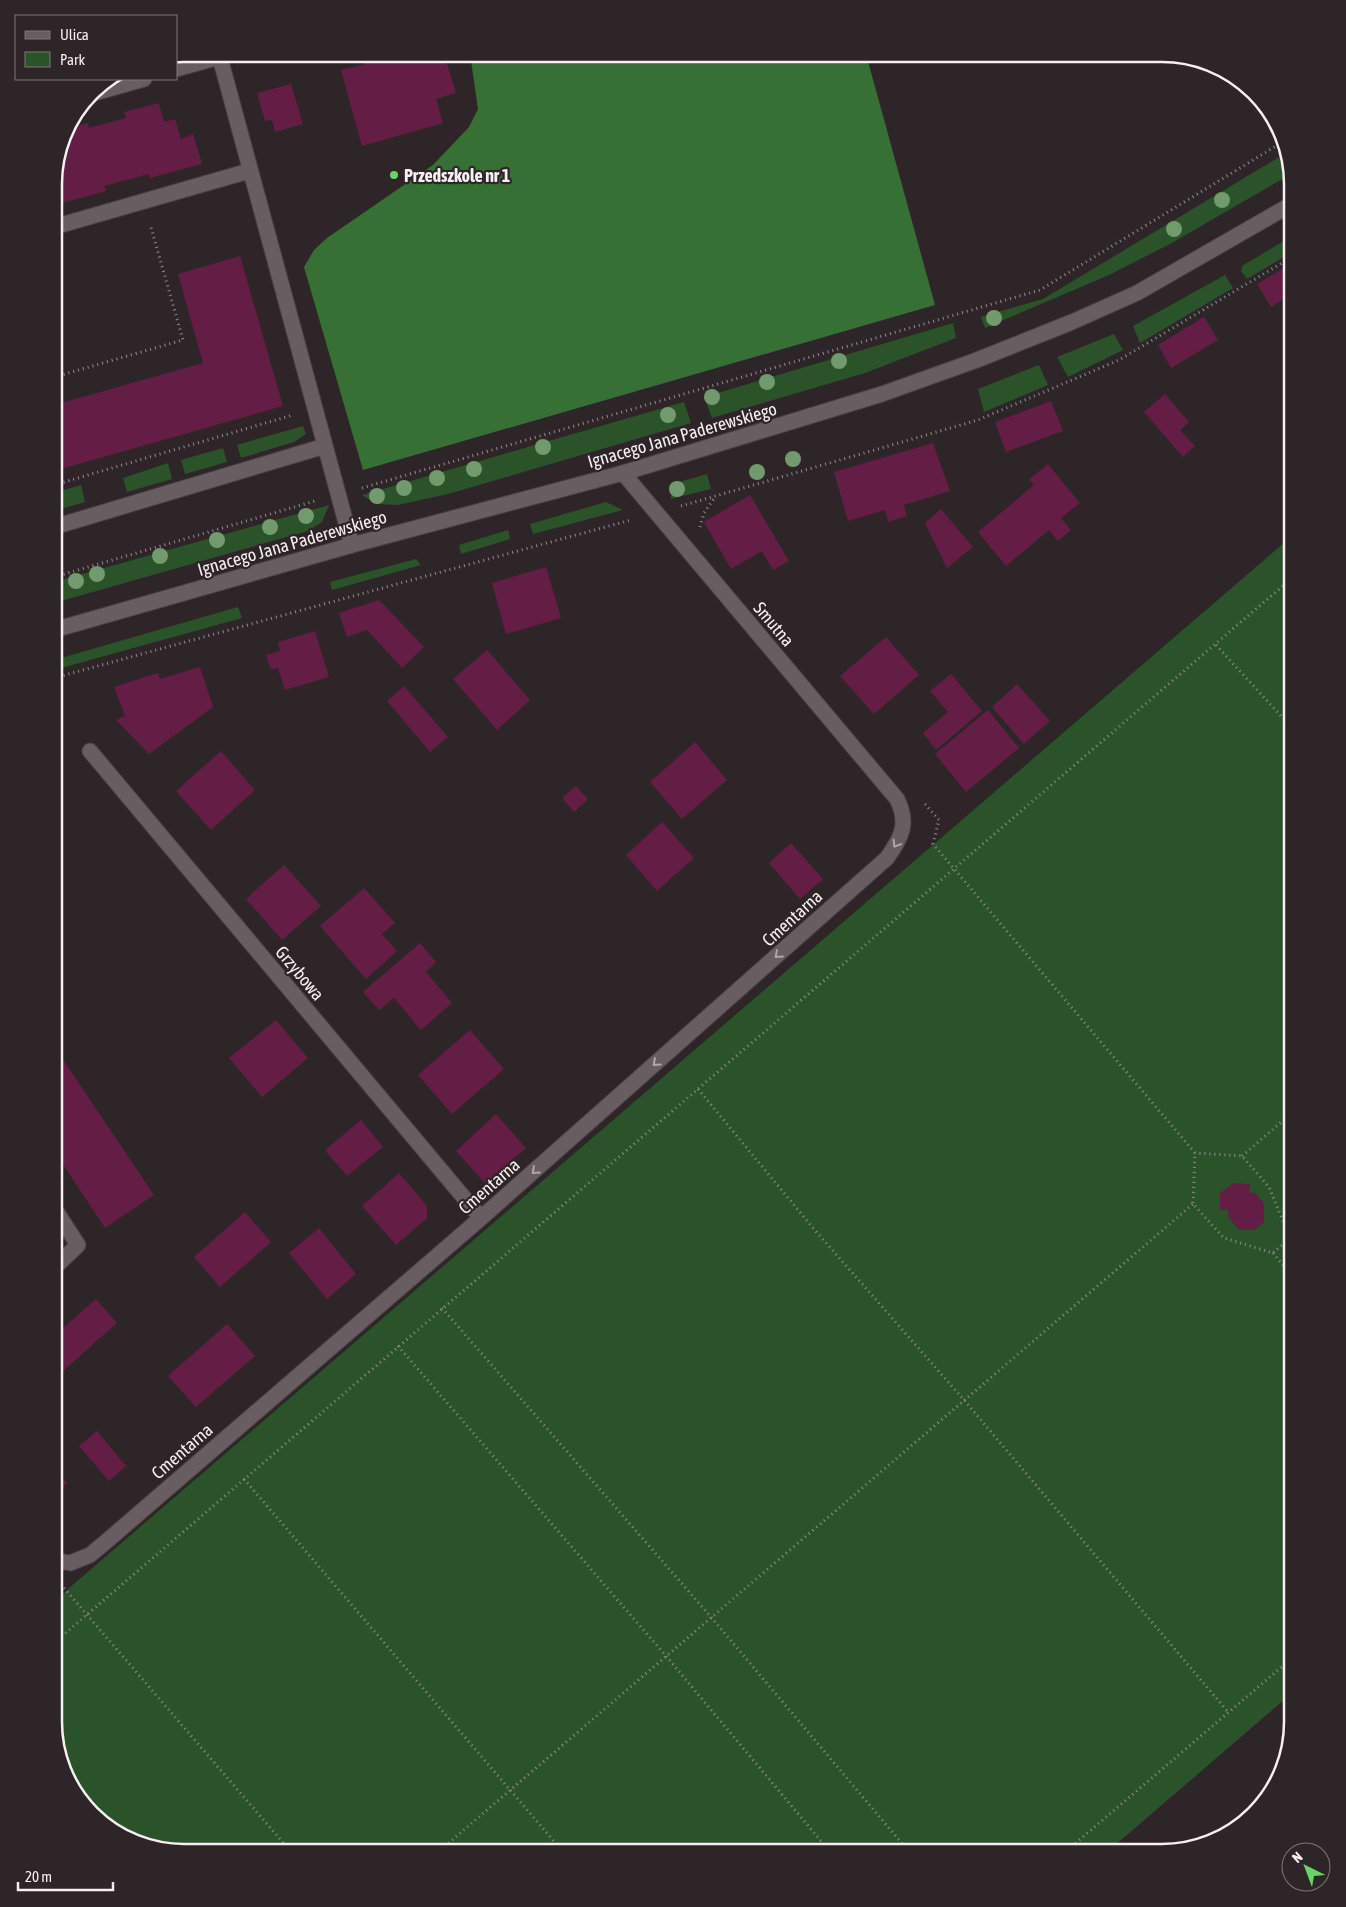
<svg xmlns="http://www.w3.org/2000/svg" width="1346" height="1907" font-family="'Asap Condensed',sans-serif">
<rect width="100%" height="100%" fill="#2e2529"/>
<path fill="#2a5329" d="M 1284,154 L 1290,175 L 1286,177 L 1170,244 L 1109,275 L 985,328 L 981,317 L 1043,299 Z
M 1292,236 L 1292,252 L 1247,279 L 1241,271 L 1242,266 Z
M 1225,275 L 1233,288 L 1140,343 L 1133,326 Z
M 953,323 L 956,338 L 865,373 L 712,418 L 704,397 Z
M 1114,334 L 1123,350 L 1068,377 L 1057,357 Z
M 1039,365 L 1048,385 L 984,412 L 978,389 Z
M 684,402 L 691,423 L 448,494 L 398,505 L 376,504 L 362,495 Z
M 303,426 L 306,434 L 294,442 L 241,458 L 237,445 Z
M 223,448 L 227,462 L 185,474 L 181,460 Z
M 168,463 L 172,479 L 127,492 L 123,478 Z
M 707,474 L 711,489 L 670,499 L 676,483 Z
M 81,485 L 85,502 L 54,511 L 54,493 Z
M 606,502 L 623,510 L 533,534 L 530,524 Z
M 329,505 L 322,522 L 308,531 L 54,603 L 54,582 Z
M 508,530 L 510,539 L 461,554 L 459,545 Z
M 1292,536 L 1292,1693 L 1106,1853 L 176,1853 L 119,1836 L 71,1788 L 54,1722 L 54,1601 Z
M 416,559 L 421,565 L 332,590 L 330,582 Z
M 238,607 L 242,618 L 54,670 L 54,660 Z"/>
<path fill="#367034" d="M 470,54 L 866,54 L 935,305 L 363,470 L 304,267 L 314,250 L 327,238 L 433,165 L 469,127 L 478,109 Z"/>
<path fill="#641e45" d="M 362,54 L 444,54 L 456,93 L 436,99 L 443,123 L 362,146 L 341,70 L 365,64 Z
M 291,84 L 303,124 L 275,132 L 272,120 L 265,121 L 257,93 Z
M 159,103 L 164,122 L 175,119 L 181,139 L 193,134 L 202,164 L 150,178 L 149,174 L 104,186 L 106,191 L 55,205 L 54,176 L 55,174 L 60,172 L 57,162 L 60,151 L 66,150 L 62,140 L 68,128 L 88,123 L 89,128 L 126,118 L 124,112 Z
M 240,256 L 283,406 L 54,471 L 54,405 L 203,363 L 178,274 Z
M 1292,263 L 1292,294 L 1271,307 L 1257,284 Z
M 1204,317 L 1218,340 L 1171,368 L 1158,345 Z
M 1165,394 L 1189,422 L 1180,430 L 1195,446 L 1183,457 L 1144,412 Z
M 1051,401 L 1063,431 L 1006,452 L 995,422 Z
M 933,443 L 950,491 L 904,505 L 907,516 L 888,522 L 885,510 L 848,521 L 834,472 Z
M 1048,464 L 1080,503 L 1061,518 L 1071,530 L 1058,541 L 1049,530 L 1006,566 L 978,532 L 1034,485 L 1029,480 Z
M 750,495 L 789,561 L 773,570 L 762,551 L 731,569 L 704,522 Z
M 941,509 L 973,547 L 947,568 L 925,523 Z
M 546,567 L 561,618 L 506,634 L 492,583 Z
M 379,600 L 424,647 L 402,668 L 367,630 L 347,637 L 339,613 Z
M 315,631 L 329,677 L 285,690 L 278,668 L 271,670 L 266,655 L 280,651 L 278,642 Z
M 886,637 L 919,675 L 874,714 L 840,676 Z
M 487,650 L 530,700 L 497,730 L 453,679 Z
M 200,667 L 213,707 L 149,754 L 116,720 L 125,716 L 114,687 L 158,673 L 160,679 Z
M 951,674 L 982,711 L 936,750 L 923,733 L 948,712 L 930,691 Z
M 1017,684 L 1050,721 L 1024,744 L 992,707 Z
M 404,686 L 448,737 L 430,752 L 387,701 Z
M 988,710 L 1019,748 L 966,792 L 935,754 Z
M 695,742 L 727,780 L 682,819 L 650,782 Z
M 221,751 L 255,790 L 211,830 L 176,791 Z
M 576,786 L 588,799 L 574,812 L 562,798 Z
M 662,822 L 694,858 L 657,891 L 626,855 Z
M 791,843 L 823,879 L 800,899 L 769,863 Z
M 284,865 L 321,906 L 282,940 L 246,899 Z
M 364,888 L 395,923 L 382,934 L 397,951 L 366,979 L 320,926 Z
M 420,943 L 436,962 L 426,972 L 452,1003 L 421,1030 L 394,998 L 379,1010 L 363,992 Z
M 276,1020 L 308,1058 L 262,1097 L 229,1058 Z
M 470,1030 L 504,1069 L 452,1114 L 418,1075 Z
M 54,1046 L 154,1195 L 105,1228 L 54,1151 Z
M 496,1114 L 526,1148 L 485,1183 L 456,1151 Z
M 361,1120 L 383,1147 L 347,1176 L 325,1150 Z
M 399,1173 L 427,1206 L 427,1218 L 396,1245 L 362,1206 Z
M 1233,1183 L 1250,1184 L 1249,1192 L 1255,1193 L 1264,1203 L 1264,1222 L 1255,1230 L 1239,1230 L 1229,1218 L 1228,1210 L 1220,1210 L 1220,1193 Z
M 245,1212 L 271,1242 L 220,1287 L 194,1257 Z
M 319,1228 L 356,1274 L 327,1299 L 289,1253 Z
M 96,1299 L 117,1323 L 54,1379 L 54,1336 Z
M 227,1324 L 255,1356 L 196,1407 L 168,1376 Z
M 97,1431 L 126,1466 L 109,1481 L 79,1446 Z
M 54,1467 L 67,1483 L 54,1494 Z"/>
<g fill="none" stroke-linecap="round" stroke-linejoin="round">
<g stroke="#474043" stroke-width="17">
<path id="lane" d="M 219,54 L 352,545
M 176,69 L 230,54
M 91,94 L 144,79
M 54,227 L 249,171
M 54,527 L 325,446
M 54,1268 L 78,1245 L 54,1208"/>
</g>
<g stroke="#474043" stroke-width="17">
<path id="street" d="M 90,751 L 481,1218
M 54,1560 L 70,1563 L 90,1555 L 108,1540 L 481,1218 L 887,858 C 902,837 909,823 897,799 L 623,473"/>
</g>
<g stroke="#474043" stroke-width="17">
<path id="secondary" d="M 54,630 L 352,545 L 623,473 L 882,394 L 977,360 L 1072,322 L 1137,293 L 1292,204"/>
</g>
<path stroke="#948c8f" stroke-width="3" stroke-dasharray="1 4" stroke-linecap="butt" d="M 54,377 L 183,340 L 150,224
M 54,485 L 293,415
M 362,488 L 1040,290 L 1281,143
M 681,506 L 978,420 L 1119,360 L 1292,257
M 700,527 L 704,513 L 715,497
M 54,577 L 315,501
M 1216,645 L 1292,728
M 54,678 L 631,520
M 925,804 L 939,820 L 933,844 L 1195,1153 L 1193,1204 L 1224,1238 L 1273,1253 L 1290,1238 L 1269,1187 L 1242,1156 L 1195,1153
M 698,1089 L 813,1228 L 964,1400 L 1228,1712
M 1242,1156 L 1292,1113
M 54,1170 L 63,1185
M 1273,1253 L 1292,1276
M 442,1308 L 711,1617 L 910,1853
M 398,1346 L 666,1656 L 831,1853
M 244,1479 L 564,1853
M 64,1588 L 292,1853
M 54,1643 L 1292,578
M 437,1853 L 1193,1204
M 1064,1853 L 1292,1658"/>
<use href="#lane" stroke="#685e62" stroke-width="15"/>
<use href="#street" stroke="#685e62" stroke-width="15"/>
<use href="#secondary" stroke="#685e62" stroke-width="15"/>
</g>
<g fill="#729b6d">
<circle cx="1222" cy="200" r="8"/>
<circle cx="1174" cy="229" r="8"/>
<circle cx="994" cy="318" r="8"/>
<circle cx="839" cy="361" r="8"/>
<circle cx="767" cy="382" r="8"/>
<circle cx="712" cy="397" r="8"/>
<circle cx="668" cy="415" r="8"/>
<circle cx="543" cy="447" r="8"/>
<circle cx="793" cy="459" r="8"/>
<circle cx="474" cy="469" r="8"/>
<circle cx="757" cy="472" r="8"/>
<circle cx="437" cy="478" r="8"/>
<circle cx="404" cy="488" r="8"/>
<circle cx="677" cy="489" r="8"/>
<circle cx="377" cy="496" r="8"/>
<circle cx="306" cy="516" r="8"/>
<circle cx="270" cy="527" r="8"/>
<circle cx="217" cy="540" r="8"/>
<circle cx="160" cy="556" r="8"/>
<circle cx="97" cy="574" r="8"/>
<circle cx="76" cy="581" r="8"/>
</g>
<defs><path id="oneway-chevron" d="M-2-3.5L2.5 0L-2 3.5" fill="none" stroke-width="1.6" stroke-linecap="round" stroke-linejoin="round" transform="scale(1.25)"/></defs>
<g stroke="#afa7aa">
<use href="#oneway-chevron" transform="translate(896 844) rotate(121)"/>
<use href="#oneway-chevron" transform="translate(778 955) rotate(138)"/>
<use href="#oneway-chevron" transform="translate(656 1063) rotate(138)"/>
<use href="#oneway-chevron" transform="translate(535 1171) rotate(138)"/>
</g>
<circle fill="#68d465" stroke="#2e2529" stroke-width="2" cx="394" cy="175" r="5"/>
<g text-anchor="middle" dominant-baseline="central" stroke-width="4.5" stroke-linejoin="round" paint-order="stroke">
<g font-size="18" font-weight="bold" fill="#f6f0f2" stroke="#2e2529" text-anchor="start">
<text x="404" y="175">Przedszkole nr 1</text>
</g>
<g font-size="18" fill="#f6f0f2" stroke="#2e2529">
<text transform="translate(682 435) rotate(-16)">Ignacego Jana Paderewskiego</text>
<text transform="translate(292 543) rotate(-16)">Ignacego Jana Paderewskiego</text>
<text transform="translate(774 624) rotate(50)">Smutna</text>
<text transform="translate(792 918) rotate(-42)">Cmentarna</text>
<text transform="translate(300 973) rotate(50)">Grzybowa</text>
<text transform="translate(489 1186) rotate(-41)">Cmentarna</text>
<text transform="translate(182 1451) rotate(-41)">Cmentarna</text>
</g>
</g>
<path d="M0 0H1346V1907H0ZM184 62H1162A122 122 0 0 1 1284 184V1722A122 122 0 0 1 1162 1844H184A122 122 0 0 1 62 1722V184A122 122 0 0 1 184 62Z" fill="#2e2529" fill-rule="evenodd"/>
<path fill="none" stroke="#f6f0f2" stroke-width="2.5" d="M184 62H1162A122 122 0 0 1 1284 184V1722A122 122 0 0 1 1162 1844H184A122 122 0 0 1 62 1722V184A122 122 0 0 1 184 62Z"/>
<rect x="15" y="15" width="162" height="65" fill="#2e2529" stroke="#7e7679"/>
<rect x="25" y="31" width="25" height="8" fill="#685e62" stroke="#7e7679"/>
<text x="60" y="40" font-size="15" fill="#f6f0f2">Ulica</text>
<rect x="25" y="52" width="25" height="15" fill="#2a5329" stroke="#7e7679"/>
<text x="60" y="65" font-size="15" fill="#f6f0f2">Park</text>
<g transform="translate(1306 1867) rotate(318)"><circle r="24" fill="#2e2529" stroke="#7e7679"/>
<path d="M0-4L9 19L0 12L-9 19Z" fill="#68d465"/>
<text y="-8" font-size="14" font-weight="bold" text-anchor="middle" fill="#f6f0f2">N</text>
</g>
<path d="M18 1882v8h95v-8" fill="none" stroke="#f6f0f2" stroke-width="2.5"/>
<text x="25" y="1882" font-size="15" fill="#f6f0f2" stroke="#2e2529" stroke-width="4" paint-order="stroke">20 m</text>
</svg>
